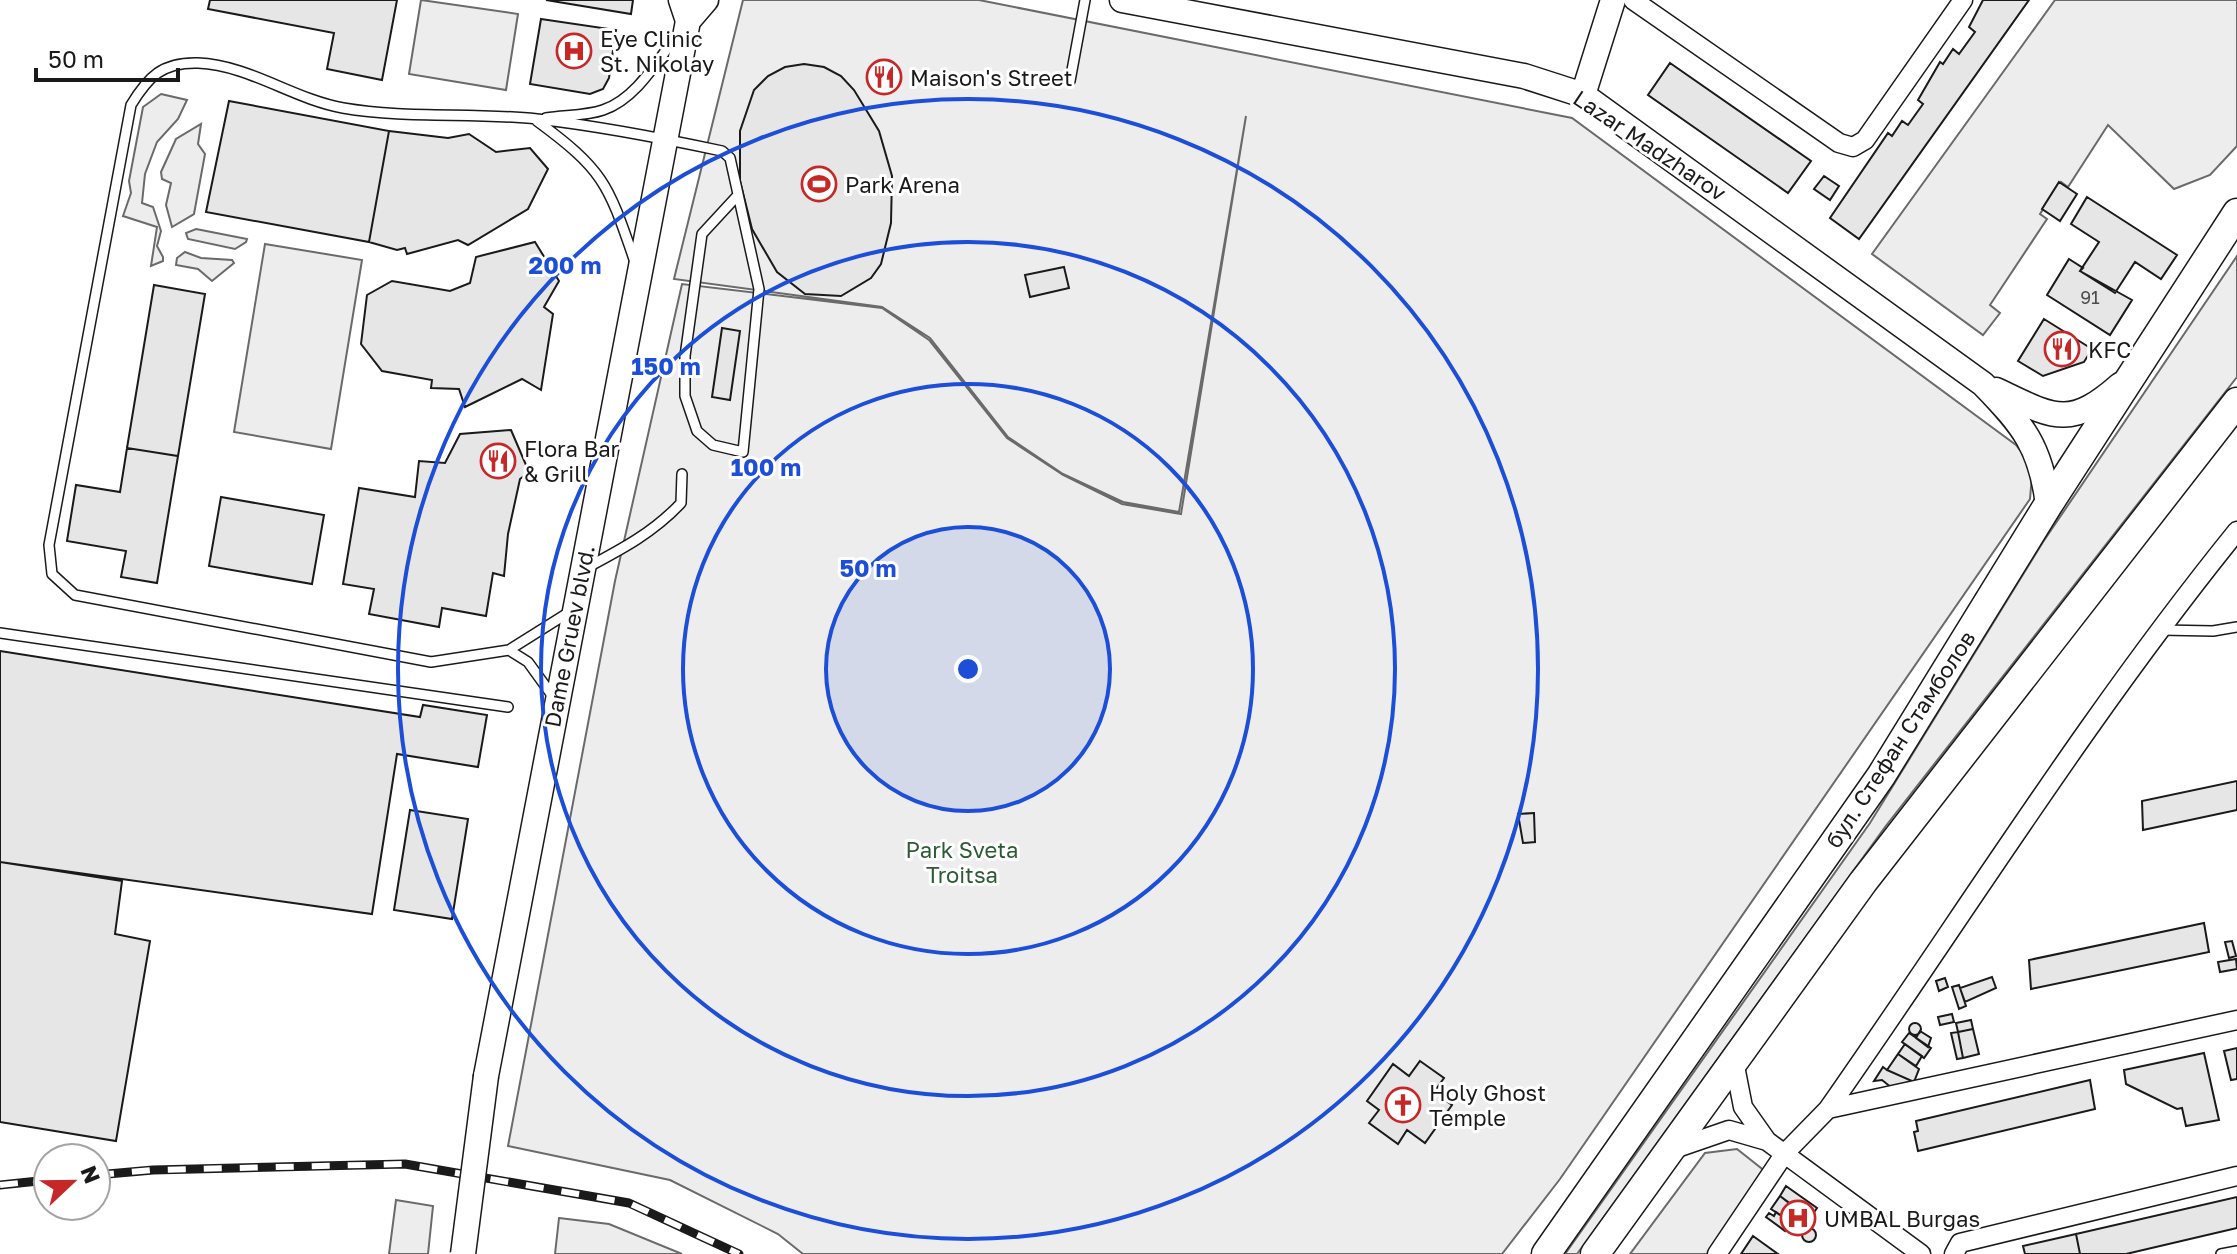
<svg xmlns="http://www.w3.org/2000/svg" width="2237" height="1254" font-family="'Golos Text',sans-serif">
<rect width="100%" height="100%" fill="#fff"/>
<path fill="#ededed" stroke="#6a6a6a" stroke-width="2" d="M 421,0 L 518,14 L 506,90 L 409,74 Z
M 743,0 L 979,0 L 1572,118 L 2016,445 L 2025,457 L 2032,475 L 2030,499 L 1560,1179 L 1502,1254 L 803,1254 L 778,1234 L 670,1180 L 508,1146 L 615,581 L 682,284 L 882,308 L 929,340 L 1007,438 L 1063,475 L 1122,504 L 1181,514 L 1246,116 L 1179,512 L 1123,502 L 1063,474 L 1008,437 L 930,338 L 882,307 L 674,279 Z
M 2055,0 L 2237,0 L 2237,146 L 2210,175 L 2174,189 L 2108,125 L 2068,187 L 2061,182 L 2040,214 L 2047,219 L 1990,305 L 2000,313 L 1983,335 L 1872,254 Z
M 161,94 L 187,100 L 178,119 L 157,142 L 145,174 L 142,203 L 153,207 L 161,231 L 157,246 L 163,257 L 163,261 L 151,266 L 157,227 L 123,216 L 131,193 L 129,181 L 143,107 Z
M 201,124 L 198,144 L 205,154 L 194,214 L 172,227 L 166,205 L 171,183 L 162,179 L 161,172 L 176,139 Z
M 196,229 L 247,239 L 246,242 L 235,249 L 188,239 L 186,233 Z
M 265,244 L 362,260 L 331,449 L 234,432 Z
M 185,252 L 201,258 L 232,260 L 234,263 L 212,281 L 198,269 L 176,265 L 177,258 Z
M 2237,256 L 2237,377 L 1885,827 L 1577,1254 L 1565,1254 L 1870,823 L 2043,542 Z
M 1737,1149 L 1766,1172 L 1707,1254 L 1630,1254 L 1705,1153 Z
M 396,1200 L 433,1206 L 428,1254 L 389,1254 Z
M 559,1218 L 609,1224 L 682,1254 L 555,1254 Z"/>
<path fill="#e6e6e6" stroke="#1a1a1a" stroke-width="2" d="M 210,0 L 397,0 L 382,80 L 327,69 L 334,33 L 208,9 Z
M 546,0 L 633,0 L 631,14 Z
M 1983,0 L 2029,0 L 1859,239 L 1830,218 L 1888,133 L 1892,136 L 1902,121 L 1908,125 L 1923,104 L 1918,100 L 1940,62 L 1943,64 L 1953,49 L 1959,54 L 1975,32 L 1969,27 Z
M 541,19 L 616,30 L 609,78 L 603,89 L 590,94 L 530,84 Z
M 1670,63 L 1811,161 L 1788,193 L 1648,95 Z
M 804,64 L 824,67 L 841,76 L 854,90 L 879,131 L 892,176 L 891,223 L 881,264 L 871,278 L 841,296 L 805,294 L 777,272 L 752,229 L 740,181 L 740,131 L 754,90 L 768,76 L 785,67 Z
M 229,101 L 389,131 L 369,242 L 206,212 Z
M 389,131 L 448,138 L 469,134 L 496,152 L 530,148 L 548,169 L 528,209 L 468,245 L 458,240 L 407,254 L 405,248 L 397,250 L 369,242 Z
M 1824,176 L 1839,186 L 1830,200 L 1814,189 Z
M 2059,182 L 2077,194 L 2060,221 L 2042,209 Z
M 2087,197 L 2177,255 L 2161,279 L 2135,262 L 2115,293 L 2080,271 L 2099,242 L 2071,224 Z
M 535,242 L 559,281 L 544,307 L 553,314 L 541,390 L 522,379 L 465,407 L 459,389 L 431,388 L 432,380 L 382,371 L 361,344 L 367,295 L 392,281 L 450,291 L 470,283 L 476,257 Z
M 2069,259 L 2083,268 L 2080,271 L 2132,300 L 2110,335 L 2047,295 Z
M 1064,267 L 1069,288 L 1030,297 L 1025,275 Z
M 154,285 L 205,294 L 178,456 L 127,448 Z
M 2044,319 L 2092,349 L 2084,362 L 2043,376 L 2018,361 Z
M 722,328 L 740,331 L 730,400 L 712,397 Z
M 511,430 L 529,472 L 520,479 L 508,534 L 504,576 L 493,573 L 486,616 L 442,608 L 439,627 L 369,614 L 374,589 L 343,584 L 359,488 L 415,497 L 419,461 L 445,463 L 460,434 Z
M 127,448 L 178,456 L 157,583 L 121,577 L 126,551 L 67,541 L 76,485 L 120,492 Z
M 221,497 L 324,515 L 312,584 L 209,566 Z
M 0,651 L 420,717 L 423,705 L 487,715 L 478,767 L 397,754 L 372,914 L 0,862 Z
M 2237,781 L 2237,810 L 2143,830 L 2142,801 Z
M 410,810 L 468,819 L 452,919 L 394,910 Z
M 1534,813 L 1535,842 L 1523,843 L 1518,814 Z
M 0,862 L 122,881 L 115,934 L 150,941 L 116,1141 L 0,1122 Z
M 2204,923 L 2209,952 L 2031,989 L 2029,960 Z
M 2232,941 L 2236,956 L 2229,958 L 2225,942 Z
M 2236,959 L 2237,969 L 2220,972 L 2218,962 Z
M 1992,977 L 1996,988 L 1965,1002 L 1960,988 Z
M 1945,978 L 1948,987 L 1939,991 L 1936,981 Z
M 1959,985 L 1966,1006 L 1959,1009 L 1952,987 Z
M 1952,1014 L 1954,1022 L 1940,1025 L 1938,1017 Z
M 1971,1020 L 1973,1029 L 1958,1032 L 1956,1023 Z
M1909 1029a6 6 0 1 1 12 0a6 6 0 1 1-12 0Z
M 1973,1029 L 1979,1054 L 1963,1058 L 1958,1032 Z
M 1920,1031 L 1931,1038 L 1928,1047 L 1916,1038 Z
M 1958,1032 L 1963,1058 L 1957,1059 L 1951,1033 Z
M 1909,1033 L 1931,1048 L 1924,1058 L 1902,1042 Z
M 1905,1044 L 1922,1056 L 1916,1066 L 1898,1054 Z
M 2237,1048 L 2237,1079 L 2231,1080 L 2224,1051 Z
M 2204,1053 L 2219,1120 L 2186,1126 L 2182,1108 L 2177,1109 L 2126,1084 L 2124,1070 Z
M 1898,1054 L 1919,1069 L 1914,1082 L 1887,1070 Z
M 1420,1061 L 1444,1078 L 1434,1092 L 1452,1105 L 1425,1143 L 1407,1130 L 1398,1144 L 1369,1123 L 1379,1110 L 1367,1101 L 1393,1064 L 1409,1076 Z
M 1883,1067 L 1887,1070 L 1914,1082 L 1892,1088 L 1882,1080 L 1874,1081 Z
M 2090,1080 L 2095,1109 L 1918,1151 L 1914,1132 L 1918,1131 L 1916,1121 Z
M 1786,1186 L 1817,1208 L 1810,1218 L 1780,1196 Z
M 1780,1196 L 1794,1207 L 1786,1219 L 1771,1209 Z
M 2237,1197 L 2237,1228 L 2126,1254 L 2080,1254 L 2076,1234 Z
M 1794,1207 L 1808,1217 L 1797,1233 L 1788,1227 L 1785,1231 L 1766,1217 L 1769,1213 L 1774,1216 L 1776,1212 L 1786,1219 Z
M1802 1235a7 7 0 1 1 14 0a7 7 0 1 1-14 0Z
M 2076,1234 L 2080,1254 L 2025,1254 L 2023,1246 Z
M 1753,1236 L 1778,1254 L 1741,1254 Z"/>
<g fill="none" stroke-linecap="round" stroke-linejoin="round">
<g stroke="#1a1a1a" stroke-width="12">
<path id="lane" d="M 1070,81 L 1085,0
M 546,118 C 564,115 586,116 603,110 C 636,99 657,61 678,34
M 537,121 C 605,171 608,184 635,262
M 588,567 C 622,549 654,532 681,503 L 682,474
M 2161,630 L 2213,631 L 2237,627
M 0,633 L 508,707
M 509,650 L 431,662 L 75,595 L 52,574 L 49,545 L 131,105 C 148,77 162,62 198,63 C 249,65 293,99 343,108 C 407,119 472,112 537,119 C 599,126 661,138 722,151 L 730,158 L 759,289 L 743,452 L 713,445 L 697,431 L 685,396 L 685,356 L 702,234 L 738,195
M 554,698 L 528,662 L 509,650 L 571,611
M 2221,1254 L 2237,1251"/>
</g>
<g stroke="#1a1a1a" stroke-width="21">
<path id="street" d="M 1633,0 L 1839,143 L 1853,147 L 1865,140 L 1963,0
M 1734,1061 L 1743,1107 L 1767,1141
M 1828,1109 L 2237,1020
M 1671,1150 L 1729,1130 L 1767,1141 L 1921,1254
M 1717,1254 L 1785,1153 L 1828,1109 C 1964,915 2088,715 2237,531
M 1954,1254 L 1960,1243 L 2237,1176"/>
</g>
<g stroke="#1a1a1a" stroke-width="27">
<path id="secondary" d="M 1122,0 L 1524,76 L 1583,95 L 1983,384 C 2023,425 2041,447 2048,505
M 688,21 L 706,0
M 1583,95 L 1613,0
M 1996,390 C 2053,417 2069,430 2120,385
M 486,1076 L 688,21 L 681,0"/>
</g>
<g stroke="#1a1a1a" stroke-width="31">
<path id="primary" d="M 1546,1254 L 1881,776 L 2048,505 L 2237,213
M 1595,1254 L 1863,882 L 2237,402"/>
</g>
<use href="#lane" stroke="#fff" stroke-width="9"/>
<use href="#street" stroke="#fff" stroke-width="18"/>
<use href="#secondary" stroke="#fff" stroke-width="24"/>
<use href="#primary" stroke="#fff" stroke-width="28"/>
<g stroke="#1a1a1a" stroke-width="9">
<path id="rail" d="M 96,1175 L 153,1170 L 405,1164 L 629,1203 L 739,1254
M 0,1185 L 48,1180"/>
</g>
<use href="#rail" stroke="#fff" stroke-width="6" stroke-dasharray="18" stroke-linecap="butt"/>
<g stroke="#1a1a1a" stroke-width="27" stroke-linecap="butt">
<path id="secondary-bridge" d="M 463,1254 L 486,1076"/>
</g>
<use href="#secondary-bridge" stroke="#fff" stroke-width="24"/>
</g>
<circle cx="968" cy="669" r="142" fill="#1d4ed8" fill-opacity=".12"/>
<g fill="none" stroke="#1d4ed8" stroke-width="4">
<circle cx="968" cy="669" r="142"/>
<circle cx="968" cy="669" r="285"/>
<circle cx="968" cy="669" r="427"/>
<circle cx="968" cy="669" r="570"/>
</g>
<defs>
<g id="hospital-ring" transform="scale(1.8)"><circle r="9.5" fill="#fff" stroke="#c62828" stroke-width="1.5"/><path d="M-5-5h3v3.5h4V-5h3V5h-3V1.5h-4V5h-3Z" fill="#c62828"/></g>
<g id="restaurant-ring" transform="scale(1.8)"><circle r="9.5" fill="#fff" stroke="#c62828" stroke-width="1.5"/><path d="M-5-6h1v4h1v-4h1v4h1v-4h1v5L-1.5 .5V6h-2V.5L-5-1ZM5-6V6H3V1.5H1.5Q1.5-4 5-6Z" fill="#c62828"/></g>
<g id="stadium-ring" transform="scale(1.8)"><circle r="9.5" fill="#fff" stroke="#c62828" stroke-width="1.5"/><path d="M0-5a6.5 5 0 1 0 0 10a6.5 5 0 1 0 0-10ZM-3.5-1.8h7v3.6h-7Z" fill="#c62828"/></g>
<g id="church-ring" transform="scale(1.8)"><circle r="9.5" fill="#fff" stroke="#c62828" stroke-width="1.5"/><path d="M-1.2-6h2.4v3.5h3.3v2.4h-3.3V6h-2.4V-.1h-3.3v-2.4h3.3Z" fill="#c62828"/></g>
</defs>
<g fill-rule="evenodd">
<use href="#hospital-ring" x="574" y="51"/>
<use href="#restaurant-ring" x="884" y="77"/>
<use href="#stadium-ring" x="819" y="184"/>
<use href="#restaurant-ring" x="2062" y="349"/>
<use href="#restaurant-ring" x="498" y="461"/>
<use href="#church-ring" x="1403" y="1105"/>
<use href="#hospital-ring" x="1798" y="1218"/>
</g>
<g text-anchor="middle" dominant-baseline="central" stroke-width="6" stroke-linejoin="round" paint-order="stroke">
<g font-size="18" fill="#4d4d4d">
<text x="2090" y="297">91</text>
</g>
<g font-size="22" fill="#1a1a1a" stroke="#fff" text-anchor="start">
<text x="600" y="38">Eye Clinic<tspan x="600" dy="25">St. Nikolay</tspan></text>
<text x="910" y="77">Maison's Street</text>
<text x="845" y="184">Park Arena</text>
<text x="2088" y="349">KFC</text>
<text x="524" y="448">Flora Bar<tspan x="524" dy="25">&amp; Grill</tspan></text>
<text x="1429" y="1092">Holy Ghost<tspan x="1429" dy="25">Temple</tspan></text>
<text x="1824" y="1218">UMBAL Burgas</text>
</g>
<g font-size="22" fill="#1a1a1a" stroke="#fff">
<text transform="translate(1650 145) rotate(34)">Lazar Madzharov</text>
<text transform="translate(569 636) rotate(-79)">Dame Gruev blvd.</text>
<text transform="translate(1900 739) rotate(-57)">бул. Стефан Стамболов</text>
</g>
<g font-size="22" fill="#2b5a34" stroke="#fff">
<text x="962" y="849">Park Sveta<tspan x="962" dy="25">Troitsa</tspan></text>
</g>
</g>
<circle cx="968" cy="669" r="12" fill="#1d4ed8" stroke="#fff" stroke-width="4"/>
<g font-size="24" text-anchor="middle" font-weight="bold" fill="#1d4ed8" stroke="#fff" stroke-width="6" stroke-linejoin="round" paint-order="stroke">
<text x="565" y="274">200 m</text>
<text x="666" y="375">150 m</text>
<text x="766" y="476">100 m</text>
<text x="868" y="577">50 m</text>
</g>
<g transform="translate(72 1182) rotate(68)"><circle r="38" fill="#ffffff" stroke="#a3a3a3" stroke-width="2"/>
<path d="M0-6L14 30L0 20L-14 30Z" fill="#c62828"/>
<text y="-12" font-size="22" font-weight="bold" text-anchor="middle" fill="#1a1a1a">N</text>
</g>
<path d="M36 68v12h142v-12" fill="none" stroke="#1a1a1a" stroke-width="4"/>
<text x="48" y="68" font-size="24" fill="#1a1a1a" stroke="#ffffff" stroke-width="6" paint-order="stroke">50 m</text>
</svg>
